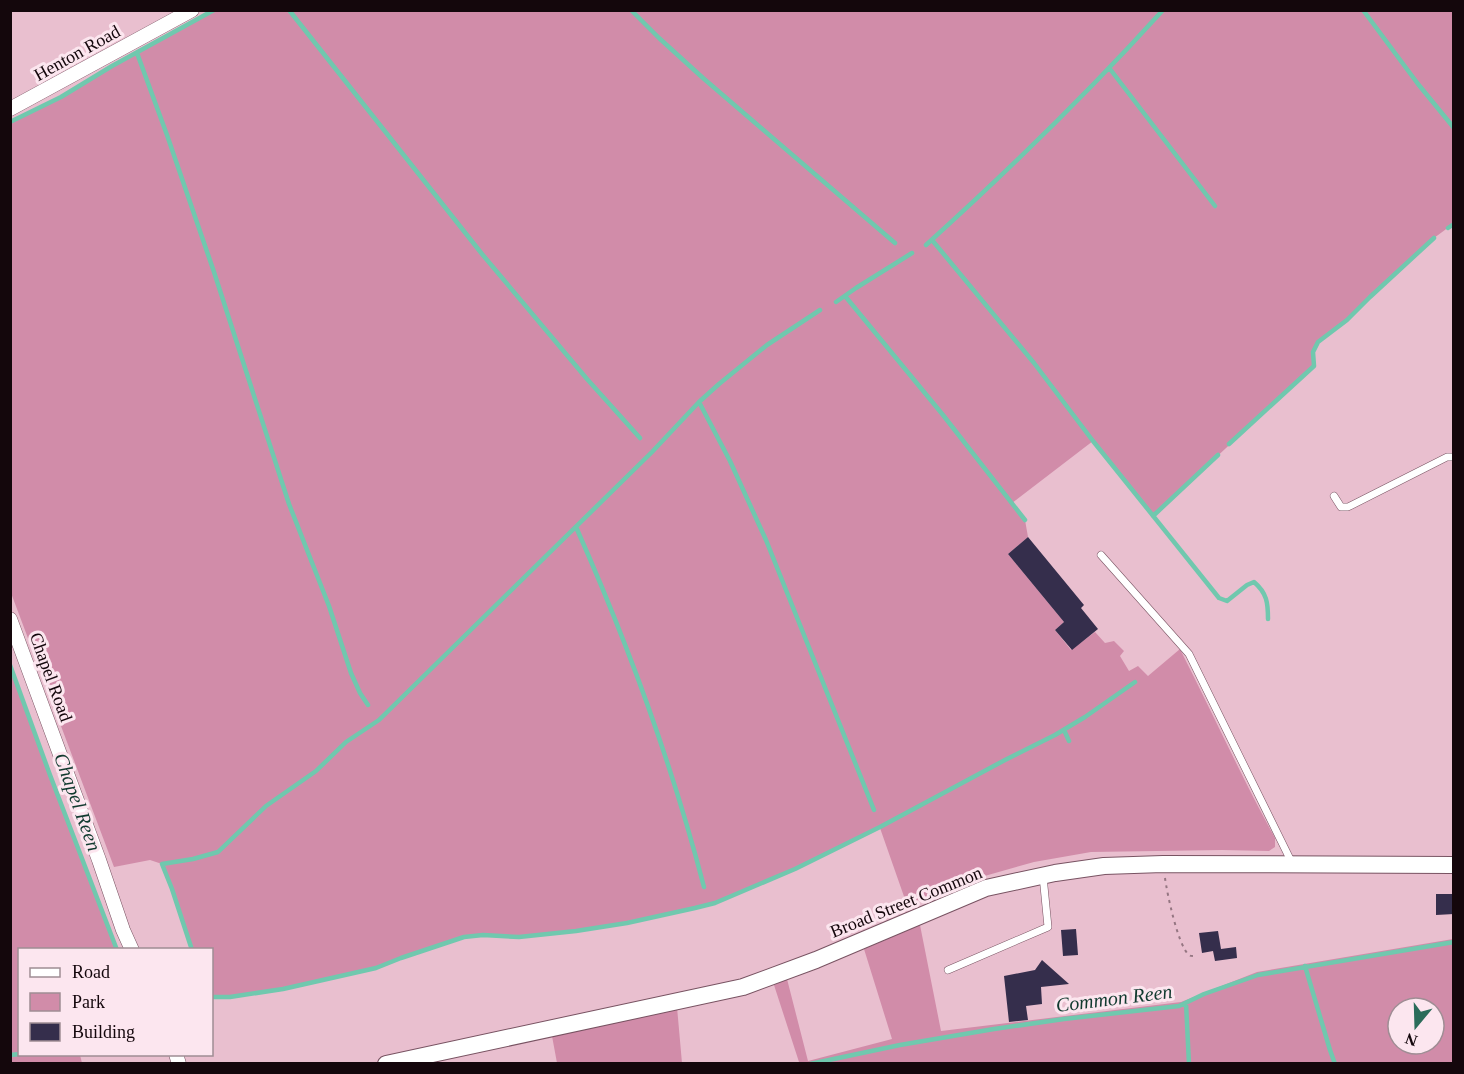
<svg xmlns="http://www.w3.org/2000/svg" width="1464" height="1074" font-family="'Times New Roman',serif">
<rect width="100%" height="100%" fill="#e9bfcf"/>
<path fill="#d18ca9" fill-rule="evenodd" d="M 214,11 L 1453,11 L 1453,224 L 1434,238 L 1370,297 L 1347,320 L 1318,342 L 1313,352 L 1314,366 L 1153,516 L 1093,441 L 1012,503 L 1025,520 L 1028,537 L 1008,554 L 1064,622 L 1055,630 L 1071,650 L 1095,632 L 1105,643 L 1114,641 L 1124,651 L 1120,656 L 1129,671 L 1138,666 L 1148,676 L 1180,649 C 1212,712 1241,776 1275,838 L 1275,847 L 1269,851 L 1222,850 L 1091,852 L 1034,862 L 953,885 L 907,905 L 880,828 L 758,885 L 715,903 L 695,908 L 576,931 L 519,937 L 483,935 L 464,937 L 401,958 L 376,968 L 283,989 L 230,997 L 212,997 L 212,950 L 192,949 L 172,889 L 162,864 L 150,860 L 114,867 L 11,593 L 10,122 L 61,97 L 112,66 Z
M 10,665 L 50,775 L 117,949 L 20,950 L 20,1054 L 80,1055 L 82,1063 L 11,1063 Z
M 920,925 L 941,1031 L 1181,1002 L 1257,972 L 1453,939 L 1453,1063 L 794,1063 L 799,1062 L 774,985 L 787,979 L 808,1061 L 892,1039 L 864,949 ZM 1398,1008 L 1434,1008 L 1434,1044 L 1398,1044 Z
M 677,1007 L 682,1063 L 557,1063 L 552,1036 Z"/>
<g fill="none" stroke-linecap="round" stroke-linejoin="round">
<path stroke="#70c8ae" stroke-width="4.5" d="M 289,10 L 482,254 L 587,379 L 640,438
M 631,10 L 659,38 L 703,78 L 895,243
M 1363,10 L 1418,84 L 1454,128
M 137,53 L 167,135 L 214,272 L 289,504 L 329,606 L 351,673 L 360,693 L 368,705
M 1110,69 L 1215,206
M 10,122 L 61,97 L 112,66 L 214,10
M 1448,228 L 1454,224
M 932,240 L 1034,363 L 1093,441 L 1219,598 L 1227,601 L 1247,585 L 1254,582 C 1267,593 1268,603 1268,619
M 926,245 C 1009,170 1088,93 1163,10
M 845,296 L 943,415 L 1025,520
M 836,302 L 856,288 L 912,253
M 699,402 L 730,461 L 766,540 L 874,810
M 1229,444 L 1314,366 L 1313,352 L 1318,342 L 1347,320 L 1370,297 L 1434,238
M 1153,516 L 1218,455
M 576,527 C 628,644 672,764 704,887
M 10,665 L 50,775 L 117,950
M 1064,730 L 1069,741
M 192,950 L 172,889 L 162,864 L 193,859 L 218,852 L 266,806 L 316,771 L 346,742 L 379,720 L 652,452 L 699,402 L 719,384 L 767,345 L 820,310
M 1305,966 L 1330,1050 L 1335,1064
M 212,997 L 230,997 L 283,989 L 376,968 L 401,958 L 464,937 L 483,935 L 519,937 L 576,931 L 627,923 L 695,908 L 715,903 L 795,869 L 880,827 L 1005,760 L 1055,735 L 1085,717 L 1135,682
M 1186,1003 L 1189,1064
M 10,1055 L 20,1054
M 810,1064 L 900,1045 L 994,1029 L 1064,1019 L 1179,1006 L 1204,994 L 1258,975 L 1454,942"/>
</g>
<path fill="#352e4c" d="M 1028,537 L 1084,605 L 1081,608 L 1098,629 L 1072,650 L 1055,630 L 1064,622 L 1008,554 Z
M 1436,894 L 1454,894 L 1454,914 L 1436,915 Z
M 1076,929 L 1078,955 L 1063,956 L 1061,930 Z
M 1218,931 L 1221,949 L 1236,947 L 1237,958 L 1215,961 L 1213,951 L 1202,953 L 1199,933 Z
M 1042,960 L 1069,984 L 1041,987 L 1042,1004 L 1026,1006 L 1028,1020 L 1009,1022 L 1004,976 L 1035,970 Z"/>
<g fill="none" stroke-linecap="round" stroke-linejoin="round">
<g stroke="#785362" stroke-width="8">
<path id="service" d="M 1334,496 L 1341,507 L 1348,507 L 1447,457 L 1454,457
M 1101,555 L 1189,654 L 1292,863
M 948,970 L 1048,927 L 1043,876"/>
</g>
<g stroke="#785362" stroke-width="15">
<path id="minor" d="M 10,109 L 192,10
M 10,619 L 99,860 L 123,930 L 132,950
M 176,1054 L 179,1064"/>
</g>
<g stroke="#785362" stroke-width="18">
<path id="tertiary" d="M 386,1064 L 743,987 L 816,960 L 986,888 L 1055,873 L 1104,866 L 1163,864 L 1454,865"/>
</g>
<path stroke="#957682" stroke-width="2" stroke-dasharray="3 4.5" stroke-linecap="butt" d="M 1165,878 C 1167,893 1178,946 1189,955 C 1190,956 1192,956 1193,956"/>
<use href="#service" stroke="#fff" stroke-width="7"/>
<use href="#minor" stroke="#fff" stroke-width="14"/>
<use href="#tertiary" stroke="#fff" stroke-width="16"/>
</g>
<g text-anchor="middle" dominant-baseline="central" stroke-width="6" stroke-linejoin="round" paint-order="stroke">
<g font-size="18" fill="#14070c" stroke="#fce6ef">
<text transform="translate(77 53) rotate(-29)">Henton Road</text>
<text transform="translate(51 677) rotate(70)">Chapel Road</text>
<text transform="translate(906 902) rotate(-22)">Broad Street Common</text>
</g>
<g font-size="20" font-style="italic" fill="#113a2f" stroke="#fce6ef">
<text transform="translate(78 802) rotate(70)">Chapel Reen</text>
<text transform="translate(1114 998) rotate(-7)">Common Reen</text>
</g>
</g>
<rect width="1464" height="1074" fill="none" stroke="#14070c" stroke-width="24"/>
<rect x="18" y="948" width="195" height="108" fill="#fce6ef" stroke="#9f8d94" stroke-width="1.5"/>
<rect x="30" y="968" width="30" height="9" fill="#ffffff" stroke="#9f8d94" stroke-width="1.5"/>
<text x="72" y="978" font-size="18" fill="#14070c">Road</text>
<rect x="30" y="993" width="30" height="18" fill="#d18ca9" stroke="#9f8d94" stroke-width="1.5"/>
<text x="72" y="1008" font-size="18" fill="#14070c">Park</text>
<rect x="30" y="1023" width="30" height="18" fill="#352e4c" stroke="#9f8d94" stroke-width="1.5"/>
<text x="72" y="1038" font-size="18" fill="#14070c">Building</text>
<g transform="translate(1416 1026) rotate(199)"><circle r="28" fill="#fce6ef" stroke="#9f8d94" stroke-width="1.5"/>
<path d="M0-4.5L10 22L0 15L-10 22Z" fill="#2b6c5a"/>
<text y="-9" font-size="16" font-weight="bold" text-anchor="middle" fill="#14070c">N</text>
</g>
</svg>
